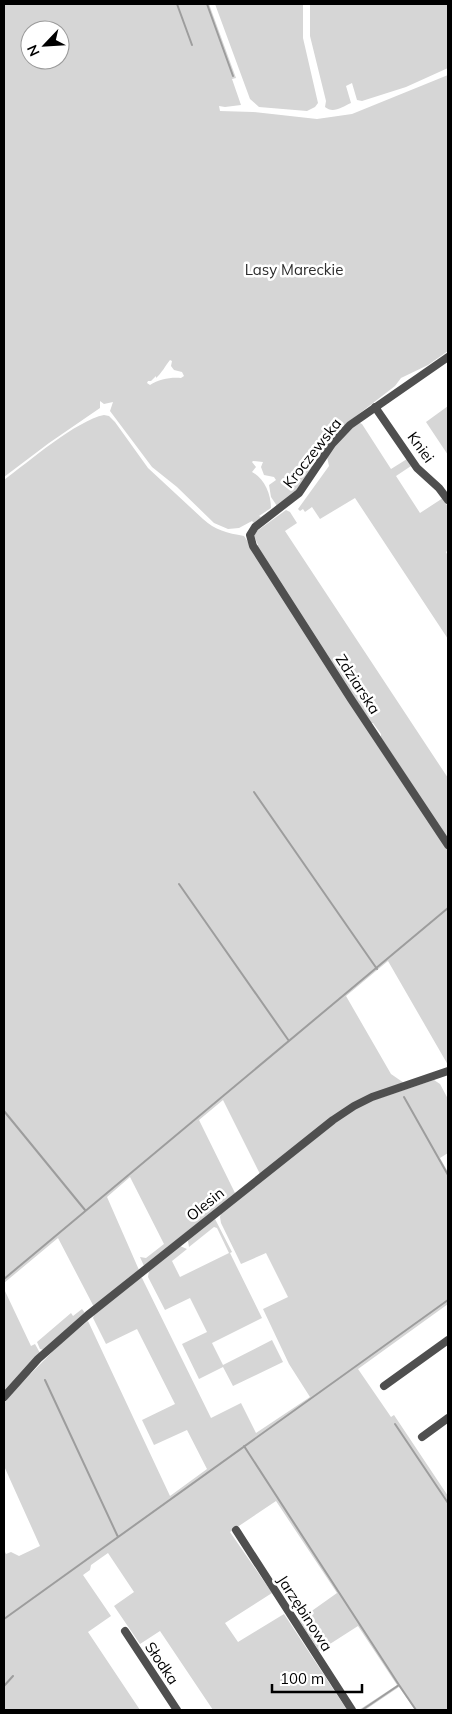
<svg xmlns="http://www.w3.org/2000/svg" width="452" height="1714" font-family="Mulish,sans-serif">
<rect width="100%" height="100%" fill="#fff"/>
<path fill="#d6d6d6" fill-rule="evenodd" d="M 4,4 L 209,4 L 236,78 L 232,79 L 241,105 L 225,107 L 219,106 L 220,111 L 253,112 L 317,119 L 352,114 L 448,75 L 448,351 L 428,365 L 401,378 L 395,386 L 338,430 L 296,493 L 255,524 L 252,521 L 239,528 L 228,529 L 214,523 L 177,487 L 152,467 L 110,411 L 113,402 L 104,404 L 100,401 L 100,408 L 49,443 L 4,477 ZM 30,30 L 60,30 L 60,60 L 30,60 ZM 170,360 L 172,361 L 171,366 L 174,370 L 182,372 L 184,376 L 181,378 C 171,377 159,379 150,385 L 147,383 L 148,381 L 151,381 L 156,376 L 156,378 C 161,374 166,365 170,360 ZM 253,461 L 263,462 L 261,467 L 264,475 L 274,477 L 276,480 L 269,485 L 271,497 L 277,506 L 261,517 L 259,516 L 271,508 C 271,494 264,478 252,472 L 256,467 L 252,462 Z
M 215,4 L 303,4 L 303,38 L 318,103 L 315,107 L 307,111 L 259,107 L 250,99 Z
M 310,4 L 448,4 L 448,68 L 406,87 L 362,101 L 357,100 L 352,83 L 346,86 L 351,103 C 342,107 333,114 325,107 L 326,101 L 310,36 Z
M 448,406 L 448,455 L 426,422 Z
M 104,415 L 109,416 L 115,422 L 148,468 L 203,519 C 215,530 227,533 244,536 L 246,539 L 448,849 L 448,1065 L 388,961 L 346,996 L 391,1074 L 404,1083 L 365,1098 L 260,1174 L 223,1100 L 199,1120 L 235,1193 L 144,1266 L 140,1257 L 146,1258 L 164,1244 L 130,1177 L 107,1197 L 139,1270 L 94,1307 L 58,1238 L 4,1283 L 4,480 C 27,463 77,420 104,415 Z
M 358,422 L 362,424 L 391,469 L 407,459 L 411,466 L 396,476 L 420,513 L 443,498 L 448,507 L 448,550 L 446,552 L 448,556 L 448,639 L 355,498 L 320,519 L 312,507 L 305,512 L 303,509 L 300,511 L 298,509 L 329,466 L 327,457 L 336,443 Z
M 286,510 L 290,512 L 297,523 L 285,531 L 448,778 L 448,840 L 381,737 L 381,734 L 373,723 L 371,723 L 256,546 L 258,545 L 254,536 L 257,531 Z
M 434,1080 L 440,1084 L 448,1099 L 448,1153 L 440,1158 L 448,1172 L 448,1304 L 358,1369 L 391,1417 L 394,1415 L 448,1496 L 448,1710 L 415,1710 L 399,1687 L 365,1710 L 359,1710 L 397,1685 L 358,1626 L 319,1651 L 299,1620 L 337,1593 L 276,1501 L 230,1532 L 272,1593 L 225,1623 L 238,1642 L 284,1614 L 347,1710 L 213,1710 L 160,1631 L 140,1644 L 114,1606 L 134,1592 L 108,1553 L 91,1565 L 90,1570 L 83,1575 L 111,1616 L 88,1632 L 140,1710 L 4,1710 L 4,1550 L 6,1554 L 11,1552 L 19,1556 L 40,1546 L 4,1466 L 4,1401 L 61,1343 L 88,1321 L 170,1496 L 207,1469 L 187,1430 L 154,1445 L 142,1420 L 175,1404 L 137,1329 L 106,1344 L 93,1318 L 95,1313 L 139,1278 L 142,1278 L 211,1418 L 241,1403 L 256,1433 L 310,1397 L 289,1364 L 263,1309 L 288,1297 L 266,1253 L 241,1264 L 221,1223 L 220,1217 L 222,1210 L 343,1117 L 362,1104 Z
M 215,1219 L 232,1252 L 230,1253 L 262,1318 L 212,1343 L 223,1365 L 272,1340 L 283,1362 L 233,1386 L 223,1367 L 199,1379 L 182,1344 L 207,1332 L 190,1298 L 165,1310 L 148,1277 L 149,1270 L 180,1246 L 187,1249 L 172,1261 L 180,1277 L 229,1253 L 217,1228 L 214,1227 L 189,1247 L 188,1241 L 190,1237 Z
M 4,1289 L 31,1346 L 35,1344 L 40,1353 L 4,1393 Z
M 82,1309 L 85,1313 L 44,1350 L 40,1349 L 37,1342 L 71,1313 L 73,1316 Z"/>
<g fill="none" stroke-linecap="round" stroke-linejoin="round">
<path stroke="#9d9d9d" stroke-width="2" d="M 177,4 L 192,45
M 207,4 L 233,76
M 254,792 L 377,969
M 179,884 L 289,1041
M 404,1097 L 448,1175
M 4,1111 L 85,1210
M 4,1279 L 448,908
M 45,1380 L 118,1537
M 395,1424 L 448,1503
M 244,1446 L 399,1685
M 4,1619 L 448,1300
M 4,1686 L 13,1676
M 362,1710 L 399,1685 L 416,1710"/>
<path stroke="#4f4f4f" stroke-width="8" d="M 448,357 L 350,425 L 332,444 L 299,493 L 255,527 L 250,535 L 253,546 L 351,699 L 448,845
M 375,407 L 417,468 L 439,488 L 448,500
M 384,1386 L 448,1340
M 4,1397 L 38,1359 L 88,1315 L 333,1120 L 354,1106 L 372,1097 L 448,1071
M 422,1437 L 448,1418
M 236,1530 L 352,1710
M 125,1631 L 177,1710"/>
</g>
<g text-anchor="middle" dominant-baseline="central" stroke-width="5" stroke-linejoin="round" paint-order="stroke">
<g font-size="15" fill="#2d2d2d" stroke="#fff">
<text x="294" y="269">Lasy Mareckie</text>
</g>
<g font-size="15" fill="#000" stroke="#fff">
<text transform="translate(421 447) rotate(54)">Kniei</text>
<text transform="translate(312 453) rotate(-52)">Kroczewska</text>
<text transform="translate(358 684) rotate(57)">Zdziarska</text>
<text transform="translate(205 1204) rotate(-39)">Olesin</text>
<text transform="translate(305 1613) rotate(57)">Jarzębinowa</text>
<text transform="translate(162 1663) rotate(56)">Słodka</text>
</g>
</g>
<rect width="452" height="1714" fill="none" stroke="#000000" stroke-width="10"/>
<g transform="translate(45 45) rotate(245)"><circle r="24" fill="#ffffff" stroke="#999999"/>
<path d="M0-4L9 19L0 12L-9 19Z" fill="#000000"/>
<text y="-8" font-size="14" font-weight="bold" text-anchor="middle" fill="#000000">N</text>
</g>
<path d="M272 1684v8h90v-8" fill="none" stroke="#000000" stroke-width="2.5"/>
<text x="280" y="1684" font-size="15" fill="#000000" stroke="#ffffff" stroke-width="4" paint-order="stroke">100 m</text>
</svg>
